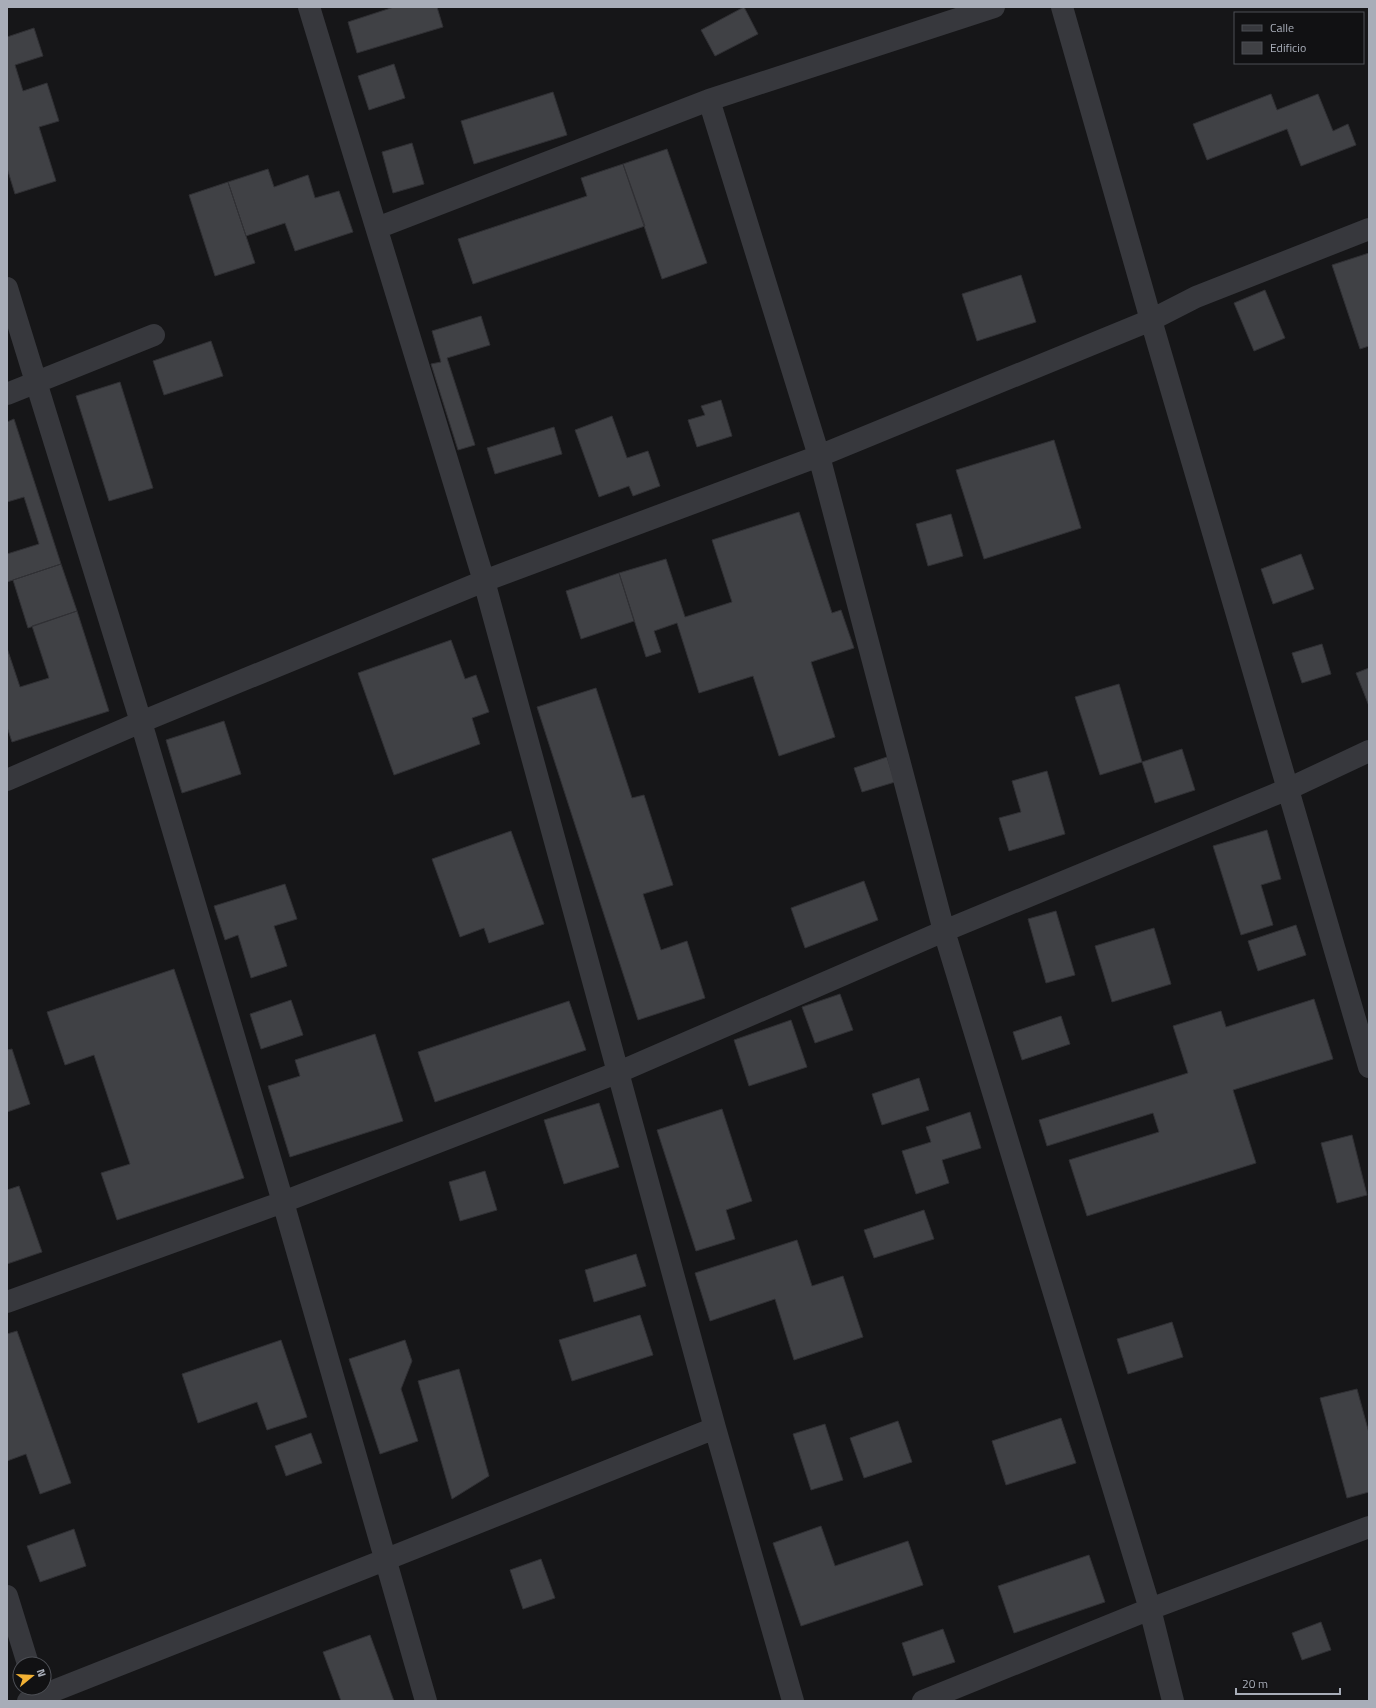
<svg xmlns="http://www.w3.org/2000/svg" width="1376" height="1708" font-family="'Titillium Web',sans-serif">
<rect width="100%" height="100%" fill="#161618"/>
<path fill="#404145" stroke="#303034" d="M 394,7 L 437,7 L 443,27 L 357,53 L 348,22 Z
M 744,7 L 758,34 L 715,56 L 701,30 Z
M 34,28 L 43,56 L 15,65 L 23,91 L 47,83 L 59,121 L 39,127 L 56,181 L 15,194 L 7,168 L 7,37 Z
M 394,64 L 405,98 L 369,110 L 358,76 Z
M 553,92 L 567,135 L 474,164 L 461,121 Z
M 1271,94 L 1277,110 L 1318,94 L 1333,131 L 1348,124 L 1356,145 L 1301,166 L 1287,129 L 1207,160 L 1193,124 Z
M 412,143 L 424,184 L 393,193 L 382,152 Z
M 667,149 L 707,263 L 662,279 L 623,164 Z
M 623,164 L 645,226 L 473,284 L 458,239 L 587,196 L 581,178 Z
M 268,169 L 274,187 L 308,175 L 315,198 L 339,191 L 353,232 L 295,251 L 285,223 L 246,236 L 228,182 Z
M 228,182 L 255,263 L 215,276 L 189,195 Z
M 1369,253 L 1369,346 L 1360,349 L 1332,265 Z
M 1021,275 L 1036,322 L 977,341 L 962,294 Z
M 1265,290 L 1285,338 L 1254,351 L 1234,303 Z
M 481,316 L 490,345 L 447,358 L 475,445 L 458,450 L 431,364 L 441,362 L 432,331 Z
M 211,341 L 223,376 L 164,395 L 153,361 Z
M 120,382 L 153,488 L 109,501 L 76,396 Z
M 721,400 L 732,436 L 697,447 L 688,420 L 705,415 L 701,406 Z
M 612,416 L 627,458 L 648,451 L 660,486 L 633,496 L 629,486 L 599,497 L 575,430 Z
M 14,419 L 61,564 L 7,582 L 7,554 L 39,544 L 24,497 L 7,502 L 7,422 Z
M 554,427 L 562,454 L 495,474 L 487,448 Z
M 1054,440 L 1081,528 L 984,559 L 956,470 Z
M 799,512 L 832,613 L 841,610 L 854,648 L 811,662 L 835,737 L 779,756 L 753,676 L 699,693 L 677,623 L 654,631 L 661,652 L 646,657 L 619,573 L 666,559 L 685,617 L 732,602 L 712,540 Z
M 951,514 L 963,556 L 928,566 L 916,524 Z
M 1301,554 L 1314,589 L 1273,604 L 1261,569 Z
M 61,564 L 77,611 L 28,628 L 13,580 Z
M 619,573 L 634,621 L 581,639 L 566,591 Z
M 77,611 L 109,711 L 12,742 L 7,727 L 7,648 L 20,687 L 49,678 L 32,626 Z
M 451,640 L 465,679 L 476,675 L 489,712 L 472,718 L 480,744 L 394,775 L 358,673 Z
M 1322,644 L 1331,674 L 1302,683 L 1292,653 Z
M 1369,668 L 1369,706 L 1356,673 Z
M 1119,684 L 1142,762 L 1100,775 L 1075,697 Z
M 596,688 L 632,798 L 644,795 L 673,885 L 643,894 L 661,950 L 687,941 L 705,998 L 638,1020 L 537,707 Z
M 224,721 L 241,774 L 182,793 L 166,740 Z
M 1182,749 L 1195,790 L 1155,803 L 1142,762 Z
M 887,757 L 895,782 L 862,792 L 854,768 Z
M 1047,771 L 1065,834 L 1009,851 L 999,818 L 1021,812 L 1012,781 Z
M 1267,830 L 1281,879 L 1261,885 L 1273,925 L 1241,935 L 1213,846 Z
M 511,831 L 544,924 L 489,943 L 484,928 L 460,937 L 432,859 Z
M 864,881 L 878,920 L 805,948 L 791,908 Z
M 285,884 L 297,919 L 274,926 L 287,966 L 251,978 L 238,935 L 225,940 L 214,906 Z
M 1056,911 L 1075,975 L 1046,983 L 1028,919 Z
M 1296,925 L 1306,955 L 1258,971 L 1248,941 Z
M 1154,928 L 1171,984 L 1112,1002 L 1095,946 Z
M 174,969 L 244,1178 L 117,1220 L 101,1173 L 130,1164 L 94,1055 L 65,1065 L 47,1012 Z
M 840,994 L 853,1030 L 815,1043 L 802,1007 Z
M 1314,999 L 1333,1059 L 1233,1090 L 1256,1163 L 1087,1216 L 1069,1160 L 1159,1132 L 1153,1113 L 1047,1146 L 1039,1120 L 1188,1073 L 1173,1026 L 1221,1011 L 1226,1027 Z
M 291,1000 L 303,1035 L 261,1049 L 250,1014 Z
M 569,1001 L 586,1050 L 435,1102 L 418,1052 Z
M 1061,1016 L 1070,1044 L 1022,1060 L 1013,1032 Z
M 791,1020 L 807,1067 L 749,1086 L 734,1040 Z
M 375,1034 L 403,1121 L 290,1157 L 268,1086 L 300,1076 L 295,1060 Z
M 12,1049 L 30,1104 L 7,1112 L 7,1050 Z
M 919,1078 L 929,1110 L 882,1125 L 872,1094 Z
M 599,1103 L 619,1167 L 564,1184 L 544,1120 Z
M 722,1109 L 752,1201 L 726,1210 L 735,1239 L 696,1251 L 657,1130 Z
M 970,1112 L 981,1148 L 942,1160 L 949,1183 L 916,1194 L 902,1151 L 931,1142 L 926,1127 Z
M 1352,1135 L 1367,1195 L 1337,1203 L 1321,1143 Z
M 485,1171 L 497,1210 L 460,1221 L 449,1182 Z
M 19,1186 L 42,1252 L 7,1264 L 7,1190 Z
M 924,1210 L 934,1239 L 874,1258 L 864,1230 Z
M 797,1240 L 812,1286 L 843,1276 L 863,1337 L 794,1360 L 775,1299 L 710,1321 L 695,1273 Z
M 636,1254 L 646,1286 L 594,1302 L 585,1270 Z
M 640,1315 L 653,1355 L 572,1381 L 559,1340 Z
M 1172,1322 L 1183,1357 L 1128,1374 L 1117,1339 Z
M 17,1331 L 71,1483 L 40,1494 L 26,1454 L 7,1461 L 7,1334 Z
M 281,1340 L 307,1417 L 267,1430 L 257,1402 L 198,1423 L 182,1374 Z
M 405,1340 L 412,1361 L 401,1389 L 418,1441 L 380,1454 L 349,1359 Z
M 459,1369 L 489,1476 L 452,1499 L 418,1381 Z
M 1357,1389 L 1369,1433 L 1369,1492 L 1347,1498 L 1320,1398 Z
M 1061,1418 L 1076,1463 L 1006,1485 L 992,1441 Z
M 898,1421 L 912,1462 L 864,1478 L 850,1438 Z
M 825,1424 L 843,1480 L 811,1490 L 793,1434 Z
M 311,1433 L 322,1463 L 286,1476 L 275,1446 Z
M 821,1526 L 835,1566 L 908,1541 L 923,1585 L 801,1626 L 773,1543 Z
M 74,1529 L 86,1566 L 40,1582 L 27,1546 Z
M 1089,1555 L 1105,1602 L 1014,1633 L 998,1586 Z
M 541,1559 L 555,1598 L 523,1609 L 510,1570 Z
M 1321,1622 L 1331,1650 L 1302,1660 L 1292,1633 Z
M 943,1629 L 955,1662 L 913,1676 L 902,1643 Z
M 370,1635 L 394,1701 L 341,1701 L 323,1652 Z"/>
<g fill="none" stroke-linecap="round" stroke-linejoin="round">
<path stroke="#37383d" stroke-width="22" d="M 309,7 L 484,581 L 715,1428 L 793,1701
M 1062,7 L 1151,320 L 1369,1067
M 709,100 L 819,456 L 944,931 L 1150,1609 L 1173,1701
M 377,228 L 709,100 L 994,7
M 7,288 L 141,722 L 283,1202 L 426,1701
M 7,394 L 154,335
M 7,780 L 141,722 L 484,581 L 819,456 L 1151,320 L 1196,297 L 1369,229
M 7,1302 L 283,1202 L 619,1072 L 944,931 L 1288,789 L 1369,751
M 7,1596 L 28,1664
M 28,1701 L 387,1559 L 715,1428
M 923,1701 L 1150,1609 L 1369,1527"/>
</g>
<rect width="1376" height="1708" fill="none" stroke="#a8adb8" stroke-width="16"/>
<rect x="1234" y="12" width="130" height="52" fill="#111113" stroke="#4d4f55"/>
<rect x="1242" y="25" width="20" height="6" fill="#37383d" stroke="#4d4f55"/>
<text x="1270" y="32" font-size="12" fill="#a8adb8">Calle</text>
<rect x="1242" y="42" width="20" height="12" fill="#404145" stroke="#4d4f55"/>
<text x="1270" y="52" font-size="12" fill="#a8adb8">Edificio</text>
<g transform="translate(32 1676) rotate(72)"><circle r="19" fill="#111113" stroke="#4d4f55"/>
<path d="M0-3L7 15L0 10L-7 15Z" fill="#f2b134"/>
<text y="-6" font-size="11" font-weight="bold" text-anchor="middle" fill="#a8adb8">N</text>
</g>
<path d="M1236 1688v6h104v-6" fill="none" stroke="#a8adb8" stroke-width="2"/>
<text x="1242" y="1688" font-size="12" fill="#a8adb8" stroke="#111113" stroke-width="3" paint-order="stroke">20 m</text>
</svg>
